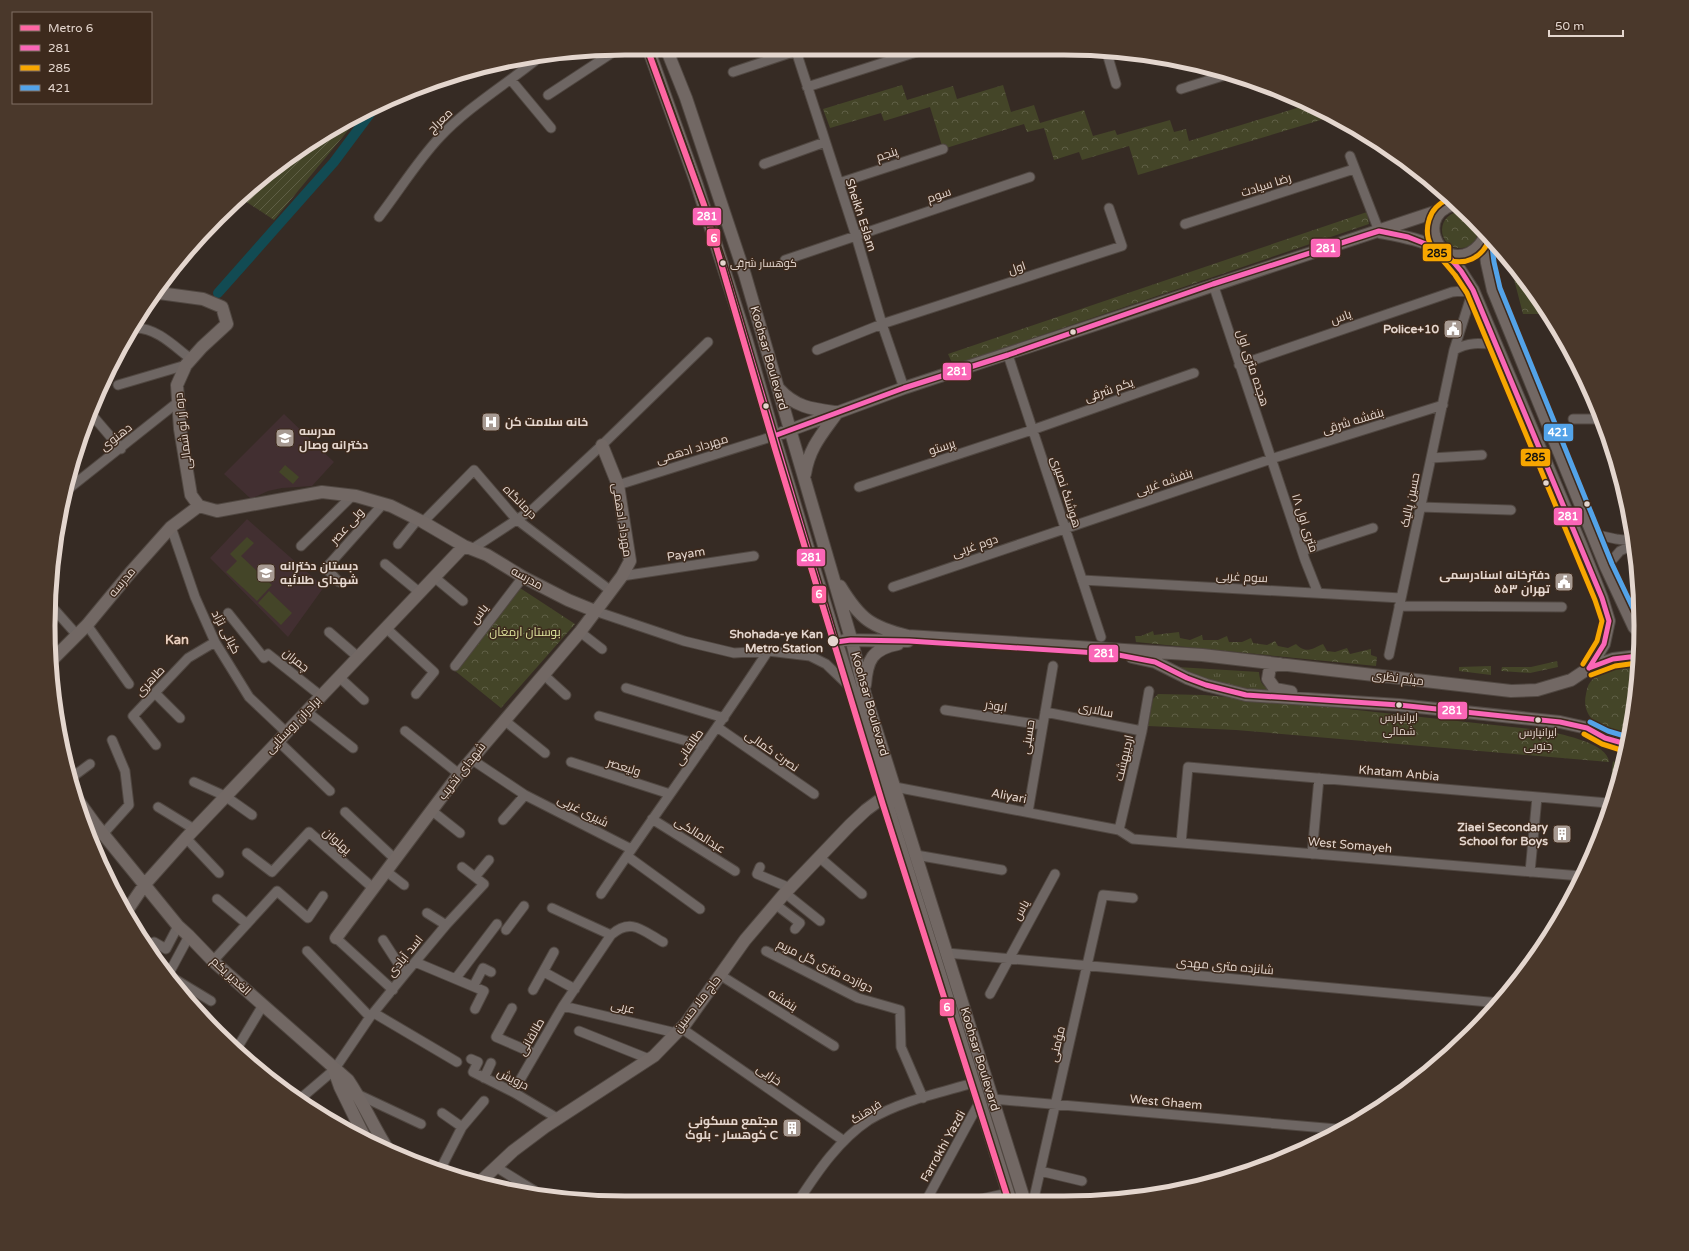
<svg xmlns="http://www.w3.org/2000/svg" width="1689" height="1251" font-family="'Varela Round',Cairo,sans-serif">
<defs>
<pattern id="grass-tufts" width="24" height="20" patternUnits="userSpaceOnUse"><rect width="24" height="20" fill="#444528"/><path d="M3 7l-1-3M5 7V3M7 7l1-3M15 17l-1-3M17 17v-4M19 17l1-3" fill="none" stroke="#5f5f46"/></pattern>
<pattern id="forest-crowns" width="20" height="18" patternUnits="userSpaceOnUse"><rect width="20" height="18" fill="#444528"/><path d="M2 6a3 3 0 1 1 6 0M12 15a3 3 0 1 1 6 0" fill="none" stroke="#5f5f46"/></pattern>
<pattern id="garden-furrows" width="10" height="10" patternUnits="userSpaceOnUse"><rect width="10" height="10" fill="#444528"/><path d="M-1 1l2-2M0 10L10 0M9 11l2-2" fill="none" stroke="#5f5f46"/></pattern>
</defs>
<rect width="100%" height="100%" fill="#362b24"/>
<path fill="#422f31" d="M 284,414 L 334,462 L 312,486 L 282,488 L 268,491 L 251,499 L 224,474 Z
M 247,519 L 324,587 L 288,637 L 210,558 Z"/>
<path fill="url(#grass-tufts)" d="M 1177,667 L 1259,672 C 1260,684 1263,687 1274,691 C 1239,689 1208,682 1177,667 Z"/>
<path fill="url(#forest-crowns)" d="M 902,85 L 907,100 L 953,86 L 957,99 L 1003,85 L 1011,112 L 1034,105 L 1040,123 L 1084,110 L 1093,136 L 1115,130 L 1117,135 L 1170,120 L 1174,132 L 1186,129 L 1189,141 L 1310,104 L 1334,116 L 1138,175 L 1129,146 L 1082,160 L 1079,152 L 1054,160 L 1044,128 L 1027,132 L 1024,124 L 943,149 L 930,107 L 884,121 L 881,113 L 830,128 L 823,109 Z
M1442 230a18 18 0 1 1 36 0a18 18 0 1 1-36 0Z
M 1367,212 L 1369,224 L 953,365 L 948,354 Z
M 1509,260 L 1522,274 L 1547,314 L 1523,314 Z
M 520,588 L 575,624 L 501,708 L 454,670 Z
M 1153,631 L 1154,635 L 1179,632 L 1180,638 L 1190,640 L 1202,635 L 1203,640 L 1218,640 L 1227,636 L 1229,642 L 1242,642 L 1251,638 L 1253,643 L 1267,645 L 1275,641 L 1278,646 L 1288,648 L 1296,644 C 1306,654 1312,649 1323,644 L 1327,651 L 1335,652 L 1347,648 L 1350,654 L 1371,649 L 1371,655 L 1377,657 L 1376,666 L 1136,642 L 1135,636 L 1141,636 Z
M 1557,661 L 1558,667 L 1530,673 L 1501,671 L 1502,667 L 1531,667 Z
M 1637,664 L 1636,701 L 1628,735 C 1606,733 1580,720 1586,694 C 1587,689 1588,684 1592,680 C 1604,668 1621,664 1637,664 Z
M 1491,666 L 1491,675 L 1459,671 L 1459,667 Z
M 1158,694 L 1204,695 L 1284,702 L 1548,731 C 1563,735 1608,743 1609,762 L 1236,730 L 1148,726 L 1153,699 Z
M 1613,761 L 1621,766 L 1616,789 L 1610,787 Z"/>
<path fill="url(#garden-furrows)" d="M 363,114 L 355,122 L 274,220 L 239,197 L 245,191 L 337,125 Z
M 234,203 L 166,283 L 191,245 Z"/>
<path fill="#444528" d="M 1521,273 L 1522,274 L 1543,309 L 1522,308 Z
M 285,465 L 299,477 L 293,484 L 279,472 Z
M 247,537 L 254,543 L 241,556 L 272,585 L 257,601 L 226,572 L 237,561 L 230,554 Z
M 269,591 L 292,613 L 281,625 L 258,603 Z"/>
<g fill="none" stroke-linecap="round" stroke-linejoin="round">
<path stroke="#124b53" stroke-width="10" d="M 218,293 L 334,162 L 372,111"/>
<g stroke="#504741" stroke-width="11">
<path id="street" d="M 795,48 L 856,236 L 882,324 L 904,388
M 1106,50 L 1116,84
M 733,72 L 796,51
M 511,80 L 551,128
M 807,87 L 926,49
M 1181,89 L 1229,74
M 548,95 L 618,49
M 1350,156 L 1379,231
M 764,164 L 825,142
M 839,183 L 943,149
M 379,217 C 399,191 418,160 440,137 C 467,108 505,85 536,60
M 1185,224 L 1354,169
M 785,260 L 1030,177
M 1213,284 L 1305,560 L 1318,593
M 136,328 C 157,328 175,347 191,359
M 817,350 L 882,324 L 1122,246 L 1109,208
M 1454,350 C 1468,342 1480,343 1495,345
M 1008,355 L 1101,637
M 1239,365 L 1452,292 L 1473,290 L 1454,350 L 1389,655
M 118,385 L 186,365
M 92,415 L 121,449
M 1573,419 L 1600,419
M 1431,458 L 1482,455
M 618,485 L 774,436
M 859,487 L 1032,430 L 1194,373
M 67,490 L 178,402
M 1420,507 L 1511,510
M 423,522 L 474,470 L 516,519 L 611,591
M 171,527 L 195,597 L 215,642 L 249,697 L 286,732
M 1593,534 L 1616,539 L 1632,541
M 398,544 L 418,519
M 301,546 L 352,496
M 472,549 L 533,509 L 602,445 L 708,342
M 1302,551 L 1373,528
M 385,564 L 419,592
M 1606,567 L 1620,551 L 1633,545
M 622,576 L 754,556
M 434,577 L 463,601
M 1082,580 L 1401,598
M 339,582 L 326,568 L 383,504
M 893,587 L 1271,459 L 1443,405
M 1399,606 L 1562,607
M 53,608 L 77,635
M 595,611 L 684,641 L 734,653 L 768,651 L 810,656 L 826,664 L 850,687
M 228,613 L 264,658 L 268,654 L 321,696
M 87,625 L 129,684
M 386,628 L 434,672 L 416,694
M 329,632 L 358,657
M 580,632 L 602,649
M 455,666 L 523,577
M 544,675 L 566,695
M 339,677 L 364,700
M 626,688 L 724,718
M 155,693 L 180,718
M 945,710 L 1042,725
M 306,711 L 353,748
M 1045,712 L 1142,731
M 599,716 L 704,746
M 504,720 L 545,753
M 717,727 L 814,794
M 405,731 L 459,774
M 278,741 L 330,791
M 156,745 L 133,716 L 188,658 L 215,642
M 471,759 L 525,795 L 631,849
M 571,762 L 670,794
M 71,778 L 90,764
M 194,782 L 225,796 L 252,815
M 895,787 L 1119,830 L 1133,839 L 1581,876
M 158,807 L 194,829
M 431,810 L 460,833
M 345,812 L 395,859
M 1028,812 L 1053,666
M 652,819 L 735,871
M 503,820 L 525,795
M 1119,830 L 1142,731 L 1149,691
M 103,834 L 129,805 L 125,771 L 112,740
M 186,838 L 219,873
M 1181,843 L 1188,767 L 1608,803
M 247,853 L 272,872 L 309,832 L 373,888
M 1312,854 L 1319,778
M 916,855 L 1002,870
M 627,856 L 700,909
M 819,857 L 862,894
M 760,867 L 757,874 L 790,888
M 386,871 L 404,885
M 1530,872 L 1537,797
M 475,877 L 489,860
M 785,893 L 820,921
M 601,894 C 656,812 715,733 768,651
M 217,899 L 247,924
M 775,904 L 800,923 L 795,929
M 552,908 L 611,935
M 427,913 L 446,925
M 506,930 L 524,906
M 189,936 L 168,975 L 211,1001
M 336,938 L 393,990
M 383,940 L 405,974
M 154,942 L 166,949 L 178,926
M 307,951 L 370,1017
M 766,951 L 858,998 L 900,1010 L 901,1047 L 923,1098
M 947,953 L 1500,1003
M 213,961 L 277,891 L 308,918 L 323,896
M 415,962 L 484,991 L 475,1009
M 544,972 L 575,989
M 720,975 L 834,1046
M 456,978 L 497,924
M 474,985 L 483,968 L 491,972
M 533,990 L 554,952
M 990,994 L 1055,874
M 563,1006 L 676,1033
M 512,1008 L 496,1037 L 535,1054
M 374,1013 L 457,1062
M 681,1028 L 844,1141
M 579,1031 L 649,1059
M 236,1050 L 263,1005
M 471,1059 L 478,1062 L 473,1072 L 513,1092 L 557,1118
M 484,1078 L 491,1063
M 513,1092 L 563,1006 L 611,935 C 631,917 643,931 663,942
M 357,1094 L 421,1124
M 300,1099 L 334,1070 L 370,1017 L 405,974 L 446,925 L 484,884 L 462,867
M 993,1099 L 1337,1129
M 442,1113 L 462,1127
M 496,1167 L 535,1191
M 1040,1171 L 1082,1181
M 439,1172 L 462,1127 L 484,1101
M 1034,1198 L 1103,895 L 1133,898
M 927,1199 L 979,1103
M 981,1199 L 1008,1193
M 799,1200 C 818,1171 839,1140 869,1120 C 900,1101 939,1093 973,1083"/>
</g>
<g stroke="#504741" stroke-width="14">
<path id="secondary" d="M 648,48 L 696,182 L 746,338 L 774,436 L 836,640 L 1010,1199
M 666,48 L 686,98 L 745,275 L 852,642 L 865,694 L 1024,1199
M 1456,204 C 1415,211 1436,270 1470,253 C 1477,249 1483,243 1485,235
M 1380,232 C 1401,236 1424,240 1443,251 C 1453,256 1466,280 1473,290 L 1581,545 L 1602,598 L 1609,621 L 1604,644 L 1589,668
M 1484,238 L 1487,263 L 1493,290 L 1606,567 L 1634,627 L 1638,631
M 159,293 L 203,299 L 222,307 L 227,324 L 202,347 L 186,365 L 177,385 L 180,429 L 191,495 L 199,506 L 217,511 L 322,492 L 356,496 L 391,506 L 423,522 L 464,546 L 487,555 L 523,577 L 568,600 L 595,611
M 779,389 C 795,407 812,409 835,412
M 782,433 L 904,388 L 1444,209
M 805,474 C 809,448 822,434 837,413
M 840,586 C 860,619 871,627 908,636 L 1202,655 L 1511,691 L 1537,690 L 1571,680 L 1589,668 L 1613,659 L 1638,656
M 845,640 L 908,641
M 1132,657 L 1155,662 L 1187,678 L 1206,685 L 1246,695 L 1399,705 L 1560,722 L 1587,728 L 1605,738 L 1626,744
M 49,663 L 87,625 L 130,573 L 171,527 L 199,506
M 1280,664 L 1270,667 L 1268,679 L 1275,689 L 1291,692
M 865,685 C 867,660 872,649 898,644
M 77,799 L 95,824 L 178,926 L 189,936 L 213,961 L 348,1080 C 363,1102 373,1126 387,1148
M 128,909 L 145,884 L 186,838 L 464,546
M 336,938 L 459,774 L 580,632 L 622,576 L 630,561 L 618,485 L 602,445
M 334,1070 L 340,1087 L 365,1138
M 481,1181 L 513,1151 L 545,1127 L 654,1056 L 686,1023 L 745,940 L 785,893 L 850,825 L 866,810 L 885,796"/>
</g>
<use href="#street" stroke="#6e6663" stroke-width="9"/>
<use href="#secondary" stroke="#726864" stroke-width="12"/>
<g stroke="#3d2a1d" stroke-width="8">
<path id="bus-1" d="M 648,48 L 687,156 L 724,266 L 836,642 L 851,640 L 909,641 L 1113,654 L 1155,662 L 1187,678 L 1206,685 L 1246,695 L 1399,705 L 1560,722 L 1587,728 L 1605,738 L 1626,744
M 774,436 L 904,388 L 1008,355 L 1213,284 L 1379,231 L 1408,237 L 1444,251 L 1461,271 L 1473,290 L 1602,598 L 1609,621 L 1604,644 L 1589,668
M 1589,668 L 1613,659 L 1638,656"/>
</g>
<g stroke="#3d2a1d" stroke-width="8">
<path id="bus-2" d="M 1449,199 C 1439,203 1432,209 1429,220 C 1417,260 1474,281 1490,238
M 1439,256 L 1455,275 L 1467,293 L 1595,600 L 1602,621 L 1597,641 L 1583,664
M 1591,675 L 1615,666 L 1637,663
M 1584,734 L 1602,744 L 1624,751"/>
</g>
<g stroke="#3d2a1d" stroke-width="8">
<path id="bus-3" d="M 1491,239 L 1494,262 L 1500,288 L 1612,564 L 1639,621
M 1590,722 L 1608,731 L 1628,737"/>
</g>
<use href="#bus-1" stroke="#fa66b7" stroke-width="5"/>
<use href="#bus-2" stroke="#f7a600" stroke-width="5"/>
<use href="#bus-3" stroke="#53a3e8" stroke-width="5"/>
<g stroke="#3d2a1d" stroke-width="9">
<path id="metro-1" d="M 647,48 L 704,205 L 775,449 L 883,805 L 1008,1199"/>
</g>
<use href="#metro-1" stroke="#ff66a3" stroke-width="6"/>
</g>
<defs>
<g id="civic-square" transform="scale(1)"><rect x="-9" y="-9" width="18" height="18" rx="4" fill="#a79a92" stroke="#3d2a1d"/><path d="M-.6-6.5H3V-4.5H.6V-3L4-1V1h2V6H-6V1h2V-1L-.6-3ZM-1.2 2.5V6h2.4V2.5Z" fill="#fff"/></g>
<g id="hospital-square" transform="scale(1)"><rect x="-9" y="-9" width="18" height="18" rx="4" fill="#a79a92" stroke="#3d2a1d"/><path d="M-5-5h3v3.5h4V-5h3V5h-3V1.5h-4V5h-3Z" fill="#fff"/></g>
<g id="school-square" transform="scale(1)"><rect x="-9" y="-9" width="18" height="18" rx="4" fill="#a79a92" stroke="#3d2a1d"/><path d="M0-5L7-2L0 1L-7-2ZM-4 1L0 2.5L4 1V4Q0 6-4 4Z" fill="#fff"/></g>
<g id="building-square" transform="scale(1)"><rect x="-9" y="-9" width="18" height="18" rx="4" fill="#a79a92" stroke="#3d2a1d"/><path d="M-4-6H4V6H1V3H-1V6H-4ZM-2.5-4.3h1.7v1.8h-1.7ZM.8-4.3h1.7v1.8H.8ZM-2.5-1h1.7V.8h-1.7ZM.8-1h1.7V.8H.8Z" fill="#fff"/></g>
</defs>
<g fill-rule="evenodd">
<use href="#civic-square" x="1453" y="329"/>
<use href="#hospital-square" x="491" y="422"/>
<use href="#school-square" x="285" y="438"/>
<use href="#school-square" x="266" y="573"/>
<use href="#civic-square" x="1564" y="582"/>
<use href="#building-square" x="1562" y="834"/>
<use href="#building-square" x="792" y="1128"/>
</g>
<g fill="#e4d6ce" stroke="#3d2a1d" stroke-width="1.5">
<circle cx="723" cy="263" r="3.5"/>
<circle cx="1073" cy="332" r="3.5"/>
<circle cx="766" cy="406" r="3.5"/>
<circle cx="1546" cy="483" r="3.5"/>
<circle cx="1587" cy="504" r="3.5"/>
<circle cx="833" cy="641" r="6"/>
<circle cx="1399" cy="705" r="3.5"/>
<circle cx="1538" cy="720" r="3.5"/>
</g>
<g text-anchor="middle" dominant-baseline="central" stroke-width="3" stroke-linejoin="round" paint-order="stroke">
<g font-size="11" fill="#e4d6ce" stroke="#3d2a1d">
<text x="730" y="263" text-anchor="start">کوهسار شرقی</text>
<text x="1399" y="717">ایرانپارس<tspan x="1399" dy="14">شمالی</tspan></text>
<text x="1538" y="732">ایرانپارس<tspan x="1538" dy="14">جنوبی</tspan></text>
</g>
<g font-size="12" fill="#e4d6ce" stroke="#3d2a1d">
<text transform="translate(440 121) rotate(-44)">معراج</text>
<text transform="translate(887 154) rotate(-18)">پنجم</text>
<text transform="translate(1266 185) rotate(-18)">رضا سیادت</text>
<text transform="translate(939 195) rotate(-19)">سوم</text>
<text transform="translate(861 215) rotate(72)">Sheikh Eslam</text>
<text transform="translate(1017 268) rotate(-18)">اول</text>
<text transform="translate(1341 317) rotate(-19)">یاس</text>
<text transform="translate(769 358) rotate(74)">Koohsar Boulevard</text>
<text transform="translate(1253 368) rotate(72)">هجده متری اول</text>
<text transform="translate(1109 390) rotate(-19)">یکم شرقی</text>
<text transform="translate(1353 421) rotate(-17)">بنفشه شرقی</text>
<text transform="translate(183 431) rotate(-97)">دره زر نو شمالی</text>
<text transform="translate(116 437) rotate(-38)">دهنوی</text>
<text transform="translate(942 447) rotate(-18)">پرستو</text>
<text transform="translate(692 449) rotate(-17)">مهرداد ادهمى</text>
<text transform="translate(1164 482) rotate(-19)">بنفشه غربی</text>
<text transform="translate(1066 492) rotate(72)">هوشنگ نصیری</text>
<text transform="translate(1410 500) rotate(-78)">حسین پالیک</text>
<text transform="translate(520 502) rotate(45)">درمانگاه</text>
<text transform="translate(622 520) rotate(81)">مهرداد ادهمی</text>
<text transform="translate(1305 523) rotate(72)">۱۸ متری اول</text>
<text transform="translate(347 526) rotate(-48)">ولی عصر</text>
<text transform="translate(975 546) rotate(-19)">دوم غربی</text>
<text transform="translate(686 554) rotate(-9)">Payam</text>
<text transform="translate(1242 577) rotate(3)">سوم غربی</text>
<text transform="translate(527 578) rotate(29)">مدرسه</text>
<text transform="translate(122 582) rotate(-50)">مدرسه</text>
<text transform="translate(479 614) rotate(-53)">یاس</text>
<text transform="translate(226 632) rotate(62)">کیانی نژاد</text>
<text transform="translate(296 660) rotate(38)">چمران</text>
<text transform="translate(1398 678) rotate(7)">میثم نظری</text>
<text transform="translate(150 681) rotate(-47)">طاهری</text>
<text transform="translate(870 704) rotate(74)">Koohsar Boulevard</text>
<text transform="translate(996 706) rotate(9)">ابوذر</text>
<text transform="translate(1096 710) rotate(11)">سالاری</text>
<text transform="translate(293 725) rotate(-46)">برادران روستایی</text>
<text transform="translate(1028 737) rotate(-81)">حسینی</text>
<text transform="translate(689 747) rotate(-55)">طالقانی</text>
<text transform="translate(772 751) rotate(35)">نصرت کمالی</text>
<text transform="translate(1124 758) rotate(-77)">اردیبهشت</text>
<text transform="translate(624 767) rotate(18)">ولیعصر</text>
<text transform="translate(462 771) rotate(-52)">شهدای تخریب</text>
<text transform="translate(1399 773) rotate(5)">Khatam Anbia</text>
<text transform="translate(1009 796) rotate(11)">Aliyari</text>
<text transform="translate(583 811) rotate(27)">شیری غربی</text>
<text transform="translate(700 835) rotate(32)">عبدالمالکی</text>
<text transform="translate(337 841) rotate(41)">پهلوان</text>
<text transform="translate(1350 845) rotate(5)">West Somayeh</text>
<text transform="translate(1021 910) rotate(-61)">یاس</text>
<text transform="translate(405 956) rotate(-51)">اسد آبادی</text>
<text transform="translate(825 966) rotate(26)">دوازده متری گل مریم</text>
<text transform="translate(1225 966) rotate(5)">شانزده متری مهدی</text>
<text transform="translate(231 976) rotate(43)">الغدیر یکم</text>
<text transform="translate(783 1000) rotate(32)">بنفشه</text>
<text transform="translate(697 1004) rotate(-52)">حاج ملا حسین</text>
<text transform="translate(623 1007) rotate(13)">عربی</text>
<text transform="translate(531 1037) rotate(-60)">طالقانی</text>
<text transform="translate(1057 1044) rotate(-77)">مؤمنی</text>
<text transform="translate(980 1059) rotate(73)">Koohsar Boulevard</text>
<text transform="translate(769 1075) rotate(35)">خزایی</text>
<text transform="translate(513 1079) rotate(27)">درویش</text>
<text transform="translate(1166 1102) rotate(5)">West Ghaem</text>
<text transform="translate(866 1112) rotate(-33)">فرهنگ</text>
<text transform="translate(943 1146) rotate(-61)">Farrokhi Yazdi</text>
</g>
<g font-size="12" font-weight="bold" fill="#e4d6ce" stroke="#3d2a1d" text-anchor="end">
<text x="1439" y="329">Police+10</text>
<text x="505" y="422" text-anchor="start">خانه سلامت کن</text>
<text x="299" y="431" text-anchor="start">مدرسه<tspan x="299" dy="14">دخترانه وصال</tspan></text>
<text x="280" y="566" text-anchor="start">دبستان دخترانه<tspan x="280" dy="14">شهدای طلائیه</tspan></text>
<text x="1550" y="575">دفترخانه اسنادرسمی<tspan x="1550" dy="14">۵۵۳ تهران</tspan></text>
<text x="1548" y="827">Ziaei Secondary<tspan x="1548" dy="14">School for Boys</tspan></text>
<text x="778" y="1121">مجتمع مسکونی<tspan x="778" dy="14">کوهسار - بلوک C</tspan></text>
</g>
<g font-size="12" fill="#dfe59d" stroke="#3d2a1d">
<text x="525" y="632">بوستان ارمغان</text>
</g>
<g font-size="12" font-weight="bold" fill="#e4d6ce" stroke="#3d2a1d" text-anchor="end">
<text x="823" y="634">Shohada-ye Kan<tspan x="823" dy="14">Metro Station</tspan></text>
</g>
<g font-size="13" font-weight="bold" fill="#ead0c0" stroke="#3d2a1d">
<text x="177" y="640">Kan</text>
</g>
</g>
<path d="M0 0H1689V1251H0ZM625 55H1064A570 570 0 0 1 1634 625V626A570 570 0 0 1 1064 1196H625A570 570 0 0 1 55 626V625A570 570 0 0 1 625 55Z" fill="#4a382b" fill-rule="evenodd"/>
<path fill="none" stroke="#e4d6ce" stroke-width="5" d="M625 55H1064A570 570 0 0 1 1634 625V626A570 570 0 0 1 1064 1196H625A570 570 0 0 1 55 626V625A570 570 0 0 1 625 55Z"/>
<g stroke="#3d2a1d" stroke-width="1.5">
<rect x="692" y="207" width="30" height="19" rx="4" fill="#fa66b7"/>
<rect x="706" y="228" width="15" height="19" rx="4" fill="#ff66a3"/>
<rect x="1310" y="238" width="31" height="20" rx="4" fill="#fa66b7"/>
<rect x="1422" y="243" width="30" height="19" rx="4" fill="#f7a600"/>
<rect x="942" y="362" width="30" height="19" rx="4" fill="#fa66b7"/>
<rect x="1543" y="423" width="31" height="19" rx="4" fill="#53a3e8"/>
<rect x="1520" y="448" width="31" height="19" rx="4" fill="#f7a600"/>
<rect x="1553" y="507" width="30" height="19" rx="4" fill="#fa66b7"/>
<rect x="796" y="548" width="30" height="19" rx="4" fill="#fa66b7"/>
<rect x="811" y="585" width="16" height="19" rx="4" fill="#ff66a3"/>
<rect x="1088" y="644" width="31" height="19" rx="4" fill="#fa66b7"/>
<rect x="1437" y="701" width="31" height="19" rx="4" fill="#fa66b7"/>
<rect x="939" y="998" width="16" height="19" rx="4" fill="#ff66a3"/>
</g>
<g font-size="11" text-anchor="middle" font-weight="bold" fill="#fff">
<text x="707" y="220">281</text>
<text x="714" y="242">6</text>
<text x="1326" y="252">281</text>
<text x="957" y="375">281</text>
<text x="1558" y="436">421</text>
<text x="1568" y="520">281</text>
<text x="811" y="561">281</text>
<text x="819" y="598">6</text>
<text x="1104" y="657">281</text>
<text x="1452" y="714">281</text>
<text x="947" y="1011">6</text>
</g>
<g font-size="11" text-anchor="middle" font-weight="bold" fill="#111">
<text x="1437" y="257">285</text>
<text x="1535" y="461">285</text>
</g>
<rect x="12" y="12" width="140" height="92" fill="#3d2a1d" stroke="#806f64"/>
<rect x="20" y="25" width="20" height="6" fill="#ff66a3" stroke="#806f64"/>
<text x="48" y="32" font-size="12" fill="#e4d6ce">Metro 6</text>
<rect x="20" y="45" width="20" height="6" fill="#fa66b7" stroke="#806f64"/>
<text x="48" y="52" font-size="12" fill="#e4d6ce">281</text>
<rect x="20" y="65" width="20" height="6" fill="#f7a600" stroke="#806f64"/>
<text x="48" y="72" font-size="12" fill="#e4d6ce">285</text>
<rect x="20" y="85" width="20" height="6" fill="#53a3e8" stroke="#806f64"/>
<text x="48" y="92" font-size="12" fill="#e4d6ce">421</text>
<path d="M1549 30v6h74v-6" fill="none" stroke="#e4d6ce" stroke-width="2"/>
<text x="1555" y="30" font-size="12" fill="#e4d6ce" stroke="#3d2a1d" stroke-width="3" paint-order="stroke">50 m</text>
</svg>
